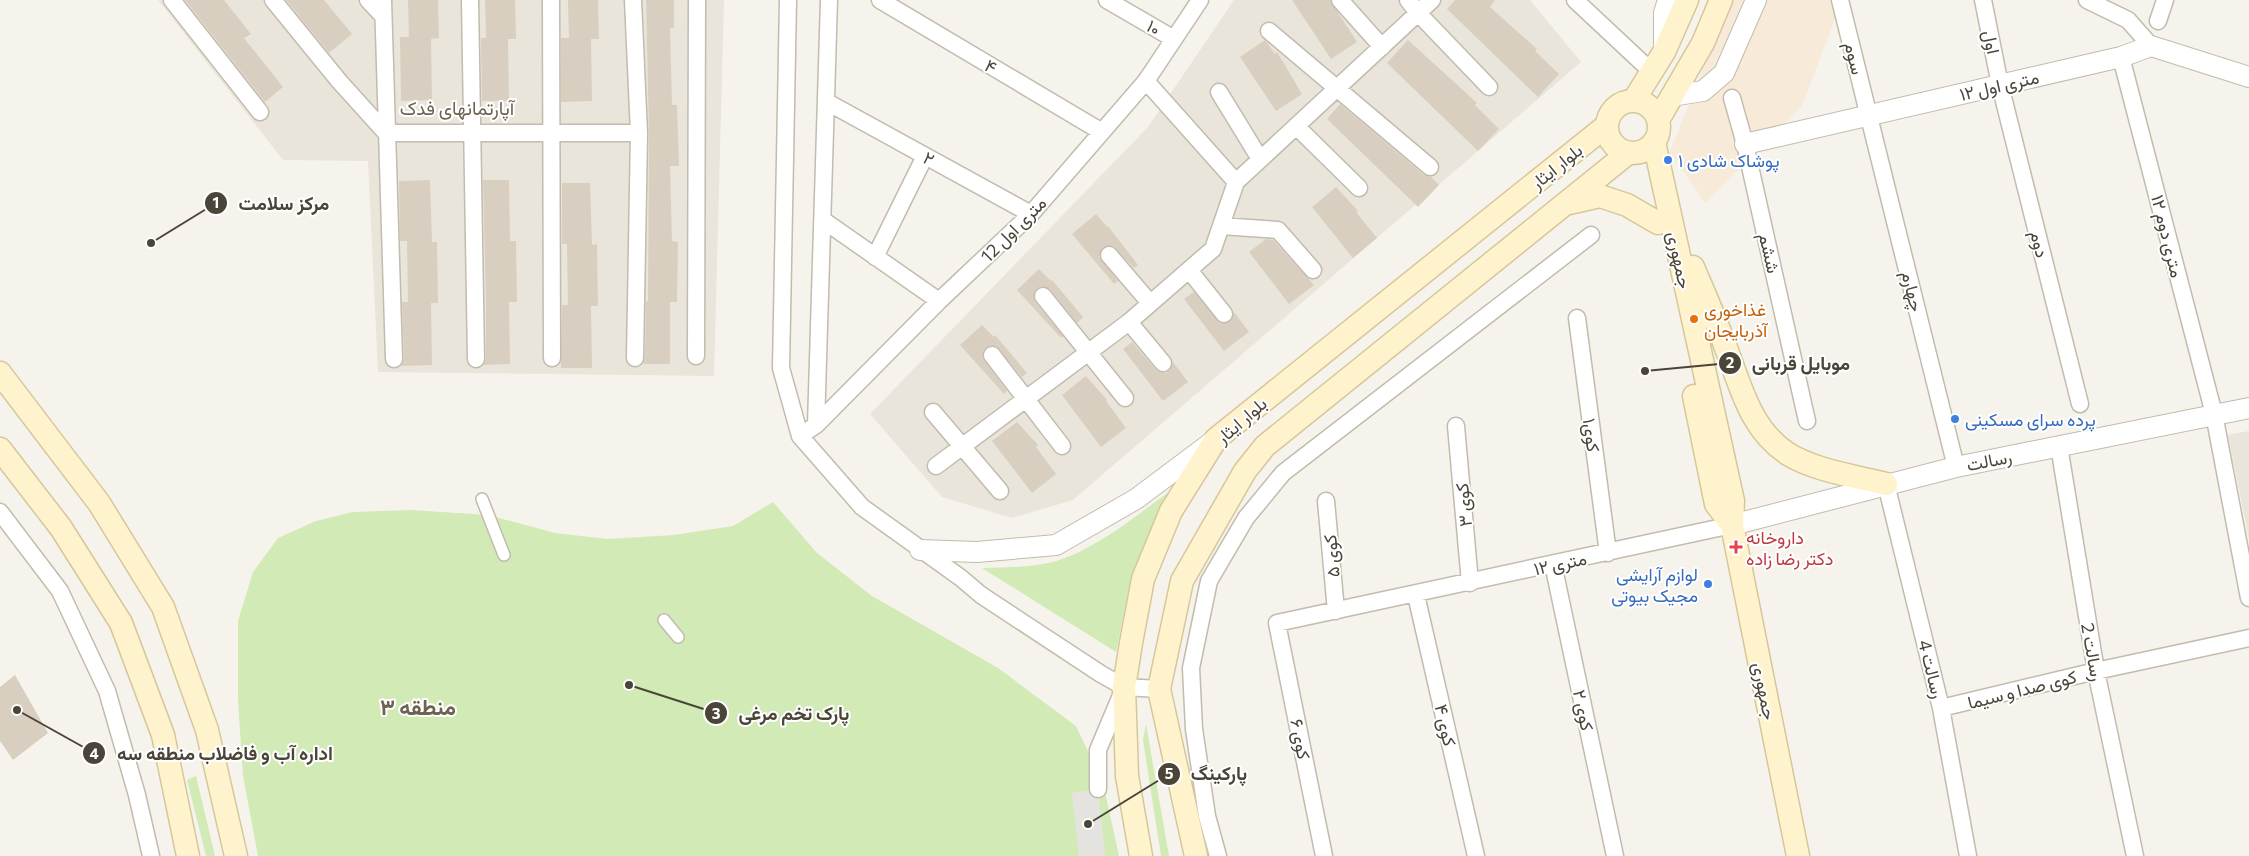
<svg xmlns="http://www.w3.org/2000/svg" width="2249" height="856" font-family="Commissioner,Vazirmatn,sans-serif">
<rect width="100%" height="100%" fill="#f6f3ec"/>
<path fill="#eae5da" d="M 158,0 L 724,0 L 714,376 L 378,372 L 368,161 L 283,160 Z
M 1234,0 L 1530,0 L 1581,62 L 1073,500 L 1012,518 L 942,497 L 870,414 L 1148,127 Z
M 2249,431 L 2249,539 L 2228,435 Z"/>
<path fill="#f7ead8" d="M 1730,0 L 1842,0 L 1802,106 L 1705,203 L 1670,152 Z"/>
<path fill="#d2eab5" d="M 1176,487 L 1151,529 L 1130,582 L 1116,652 L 982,568 C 1011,567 1043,568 1070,556 C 1108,540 1142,511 1176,487 Z
M 773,502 L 817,553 L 872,596 L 998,668 L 1076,726 L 1103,783 L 1119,856 L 258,856 L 243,776 L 238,701 L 238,621 L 253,572 L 278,538 L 316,521 L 353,512 L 411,510 L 488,515 L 555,533 L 607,539 L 674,535 L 733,526 Z
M 1146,724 L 1169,856 L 1161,856 L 1143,740 Z
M 196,776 L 215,856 L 206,856 L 187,780 Z"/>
<path fill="#e5e3e0" d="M 1098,789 L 1105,856 L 1079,856 L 1072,793 Z"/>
<path fill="#d8cfc1" d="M 185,0 L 224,0 L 251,34 L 244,38 L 283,87 L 265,102 Z
M 286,0 L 324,0 L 352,34 L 329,53 Z
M 408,0 L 438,0 L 439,38 L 431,39 L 432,100 L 401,101 L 400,37 L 409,37 Z
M 485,0 L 515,0 L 516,39 L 508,39 L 509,101 L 482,101 L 481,38 L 486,38 Z
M 568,0 L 598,0 L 599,39 L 591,39 L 592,101 L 561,102 L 561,38 L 569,38 Z
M 646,0 L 674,0 L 674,28 L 670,28 L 672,105 L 677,105 L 679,166 L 670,166 L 672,241 L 678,242 L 677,302 L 670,302 L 670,364 L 643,364 L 645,358 L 646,301 L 648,301 L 649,133 Z
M 1292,0 L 1330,0 L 1357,42 L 1331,59 Z
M 1455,0 L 1495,0 L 1490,7 L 1537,49 L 1535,51 L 1559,74 L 1538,97 L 1447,9 Z
M 1265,40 L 1275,54 L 1277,52 L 1302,94 L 1276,111 L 1240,57 Z
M 1408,40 L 1477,103 L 1475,105 L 1499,129 L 1478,151 L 1387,63 Z
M 1340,104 L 1424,175 L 1431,177 L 1439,185 L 1418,207 L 1327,119 Z
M 430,180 L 432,242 L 437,242 L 438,303 L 431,303 L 432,365 L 401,366 L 404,359 L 402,302 L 408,302 L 407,241 L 400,241 L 399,181 Z
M 483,180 L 509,180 L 510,241 L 516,241 L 517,302 L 509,302 L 510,364 L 484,365 L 486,359 L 486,301 Z
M 562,183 L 590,183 L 592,245 L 597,244 L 598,306 L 591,306 L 592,368 L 561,368 L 562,305 L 568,305 L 567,244 L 562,244 Z
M 1336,187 L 1358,211 L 1356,212 L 1377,238 L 1353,258 L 1312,207 Z
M 1096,214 L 1107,227 L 1108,226 L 1138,265 L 1134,268 L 1113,246 L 1103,247 L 1099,257 L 1118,281 L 1114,284 L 1072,234 Z
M 1266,239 L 1273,240 L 1314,285 L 1289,304 L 1249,252 Z
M 1039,269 L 1051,281 L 1052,280 L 1083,317 L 1077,323 L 1050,289 L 1042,286 L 1036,289 L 1034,293 L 1035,302 L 1063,336 L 1061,338 L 1017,290 Z
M 1194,292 L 1220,323 L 1231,321 L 1234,312 L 1249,332 L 1224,351 L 1184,299 Z
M 982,325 L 994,337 L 995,335 L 1027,373 L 1022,377 L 996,346 L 986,347 L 982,357 L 1007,391 L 1004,394 L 960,345 Z
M 1132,342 L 1156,370 L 1165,373 L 1170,370 L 1173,362 L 1188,382 L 1163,401 L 1123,349 Z
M 1086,376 L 1107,400 L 1106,401 L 1126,428 L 1101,447 L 1062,395 Z
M 1017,422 L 1038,445 L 1036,447 L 1056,474 L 1032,493 L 992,441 Z
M 15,675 L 48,733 L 13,760 L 0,741 L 0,687 Z"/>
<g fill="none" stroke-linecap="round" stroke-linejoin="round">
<g stroke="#c2bbae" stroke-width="14">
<path id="pedestrian" d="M 482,499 L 504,555
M 664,620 L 678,637"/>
</g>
<g stroke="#c2bbae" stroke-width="19">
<path id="minor" d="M 172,0 L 260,112
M 273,0 L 339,81 L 386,133 L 639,133
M 368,0 L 383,16
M 383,0 L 394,359
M 470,0 L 476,359
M 551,0 L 552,358
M 633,0 L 639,133 L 635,358
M 788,0 L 781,368 L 800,436 L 862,507 L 961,578 L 981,595 L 1101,674 L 1124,687 L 1159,689
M 880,0 L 1102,132
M 1107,0 L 1174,39
M 1340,0 L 1382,47
M 1408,0 L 1418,13 L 1489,87
M 1575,0 L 1652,72
M 1840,0 L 1956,467
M 1983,0 L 2000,85 L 2080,404
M 2087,0 L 2128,20 L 2151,46
M 2158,21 L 2165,0
M 1269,31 L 1430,167
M 2121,57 L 2214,414 L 2249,598
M 1219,92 L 1260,159
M 1732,98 L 1745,144 L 1807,421
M 827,102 L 1031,214
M 1296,126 L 1359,188
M 1236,182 L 1432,0
M 823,220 L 939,301
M 1221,226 L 1278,230 L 1313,270
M 1109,255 L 1150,303
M 875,257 L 925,156
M 1189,270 L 1224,314
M 1043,296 L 1125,398
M 1577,318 L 1608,553
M 1129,322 L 1163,363
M 992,355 L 1062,446
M 696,356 L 697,0
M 933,412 L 1000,491
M 816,425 L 829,0
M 1456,426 L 1470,583
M 800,436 L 816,425 L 939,301 L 1031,214 L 1146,81 L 1200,0
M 2059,446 L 2096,671 L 2135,856
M 936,466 L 1129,322 L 1213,249 L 1236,182 L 1146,81
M 1886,484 L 1941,708 L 1968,856
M 1326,501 L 1336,611
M 0,512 L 60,591 L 107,691 L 137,795 L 151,856
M 1553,564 L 1615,856
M 1416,595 L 1476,856
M 1941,708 L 2096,671 L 2249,638
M 1098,789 L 1098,750 L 1122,693
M 1218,856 L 1207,816 L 1194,729 L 1191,668 L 1209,581 L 1246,518 L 1283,473 L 1591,235
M 1324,856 L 1277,623 L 1732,525"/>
</g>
<g stroke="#c2bbae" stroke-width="22">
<path id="tertiary" d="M 1664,52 L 1664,13 L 1668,0
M 1671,96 L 1703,91 L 1724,73 L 1756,0
M 1745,144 L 2121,57 L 2151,46 L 2249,77
M 1732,525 L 1956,467 L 2249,408
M 920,550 L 977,552 L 1056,545 L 1136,499 L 1212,442"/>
</g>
<g stroke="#d6c79b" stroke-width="25">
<path id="secondary" d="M 1634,100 L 1664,52 L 1687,0
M1607 127a26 26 0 1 1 52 0a26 26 0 1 1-52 0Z
M 1658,120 L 1703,43 L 1721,0
M 1654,142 L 1733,501 L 1732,525 L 1798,856
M 1569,203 L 1600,196 L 1627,205 L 1658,223
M 1693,267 C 1704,293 1716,320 1726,348 C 1741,387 1750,429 1788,454 C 1816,471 1855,476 1886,484
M 0,373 L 99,503 L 163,607 L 207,730 L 236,856
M 1694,396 L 1716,504 L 1732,525
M 0,449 L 61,528 L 121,623 L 163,735 L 188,856
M 1141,856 L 1127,776 L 1124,687 L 1131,643 L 1143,579 L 1171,511 L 1216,439 L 1606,126
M 1196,856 L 1159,689 L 1182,581 L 1245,471 L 1265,446 L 1628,153"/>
</g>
<use href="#pedestrian" stroke="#fff" stroke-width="11"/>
<use href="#minor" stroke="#fff" stroke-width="16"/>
<use href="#tertiary" stroke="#fff" stroke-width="20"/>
<use href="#secondary" stroke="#fff3cd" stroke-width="22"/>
</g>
<g fill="#3f7fe0" stroke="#fff" stroke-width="2">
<circle cx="1668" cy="160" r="5"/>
<circle cx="1955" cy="419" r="5"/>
<circle cx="1708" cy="584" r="5"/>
</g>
<circle fill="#e8710a" stroke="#fff" stroke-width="2" cx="1694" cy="319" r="5"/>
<path fill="#e0444e" stroke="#fff" stroke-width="2" d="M1733.5 539.5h5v5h5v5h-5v5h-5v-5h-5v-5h5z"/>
<g text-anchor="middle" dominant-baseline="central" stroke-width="4" stroke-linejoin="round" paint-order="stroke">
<g font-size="18" fill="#4b4439" stroke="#fff">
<text transform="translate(1154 27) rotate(31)">۱۰</text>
<text transform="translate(1992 42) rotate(78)">اول</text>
<text transform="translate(1855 58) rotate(76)">سوم</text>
<text transform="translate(991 66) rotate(31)">۴</text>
<text transform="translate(1999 85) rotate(-13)">۱۲ متری اول</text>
<text transform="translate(929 158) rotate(29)">۲</text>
<text transform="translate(1556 166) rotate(-39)">بلوار ایثار</text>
<text transform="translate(1013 229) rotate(-45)">12 متری اول</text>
<text transform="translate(2168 236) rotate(76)">۱۲ متری دوم</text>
<text transform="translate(2040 244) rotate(76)">دوم</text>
<text transform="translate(1770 253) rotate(77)">ششم</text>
<text transform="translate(1680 260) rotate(78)">جمهوری</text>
<text transform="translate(1913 291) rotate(76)">چهارم</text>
<text transform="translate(1241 420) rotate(-41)">بلوار ایثار</text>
<text transform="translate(1592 435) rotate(82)">کوی۱</text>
<text transform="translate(1989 460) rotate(-11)">رسالت</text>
<text transform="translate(1463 505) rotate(-95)">کوی ۳</text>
<text transform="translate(1331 556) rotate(-95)">کوی ۵</text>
<text transform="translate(1560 563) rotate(-12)">۱۲ متری</text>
<text transform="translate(2093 652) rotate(80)">رسالت 2</text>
<text transform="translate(1932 669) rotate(76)">رسالت 4</text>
<text transform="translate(2022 689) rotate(-14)">کوی صدا و سیما</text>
<text transform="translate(1765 691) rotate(79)">جمهوری</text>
<text transform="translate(1584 710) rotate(78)">کوی ۲</text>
<text transform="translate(1446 725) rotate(77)">کوی ۴</text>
<text transform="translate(1301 739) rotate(79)">کوی ۶</text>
</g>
<g font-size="18" fill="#366cbe" stroke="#fff" text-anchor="start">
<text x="1678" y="160">پوشاک شادی ۱</text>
<text x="1965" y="419">پرده سرای مسکینی</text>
<text x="1698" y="574" text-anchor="end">لوازم آرایشی<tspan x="1698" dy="21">مجیک بیوتی</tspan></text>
</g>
<g font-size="18" fill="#c56008" stroke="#fff" text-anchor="start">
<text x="1704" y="309">غذاخوری<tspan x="1704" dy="21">آذربایجان</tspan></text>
</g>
<g font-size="18" fill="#be3a42" stroke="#fff" text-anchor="start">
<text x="1746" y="537">داروخانه<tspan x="1746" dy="21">دکتر رضا زاده</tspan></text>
</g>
<g font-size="19" fill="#6e6250" stroke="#fff">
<text x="457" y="107">آپارتمانهای فدک</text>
</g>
<g font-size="22" font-weight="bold" fill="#6e6250" stroke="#fff">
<text x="418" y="706">منطقه ۳</text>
</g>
</g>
<path fill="none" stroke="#4b4439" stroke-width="2" d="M151 243L216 203M1645 371L1730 363M629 685L716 713M17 710L94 753M1088 824L1169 774"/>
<g fill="#4b4439" stroke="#fff" stroke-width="2">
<circle cx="151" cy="243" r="5"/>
<circle cx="1645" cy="371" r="5"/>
<circle cx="629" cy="685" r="5"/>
<circle cx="17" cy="710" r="5"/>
<circle cx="1088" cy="824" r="5"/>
<circle cx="216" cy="203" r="12"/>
<circle cx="1730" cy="363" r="12"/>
<circle cx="716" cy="713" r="12"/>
<circle cx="94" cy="753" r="12"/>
<circle cx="1169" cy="774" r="12"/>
</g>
<g font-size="15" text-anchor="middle" font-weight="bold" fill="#fff">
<text x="216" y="208">1</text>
<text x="1730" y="368">2</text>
<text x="716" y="719">3</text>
<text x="94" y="759">4</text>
<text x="1169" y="779">5</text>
</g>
<g font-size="19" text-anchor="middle" font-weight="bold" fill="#4b4439" stroke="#fff" stroke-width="4" stroke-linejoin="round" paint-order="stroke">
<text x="284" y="210">مرکز سلامت</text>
<text x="1801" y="370">موبایل قربانی</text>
<text x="794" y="720">پارک تخم مرغی</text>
<text x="225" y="760">اداره آب و فاضلاب منطقه سه</text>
<text x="1219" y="780">پارکینگ</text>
</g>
</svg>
